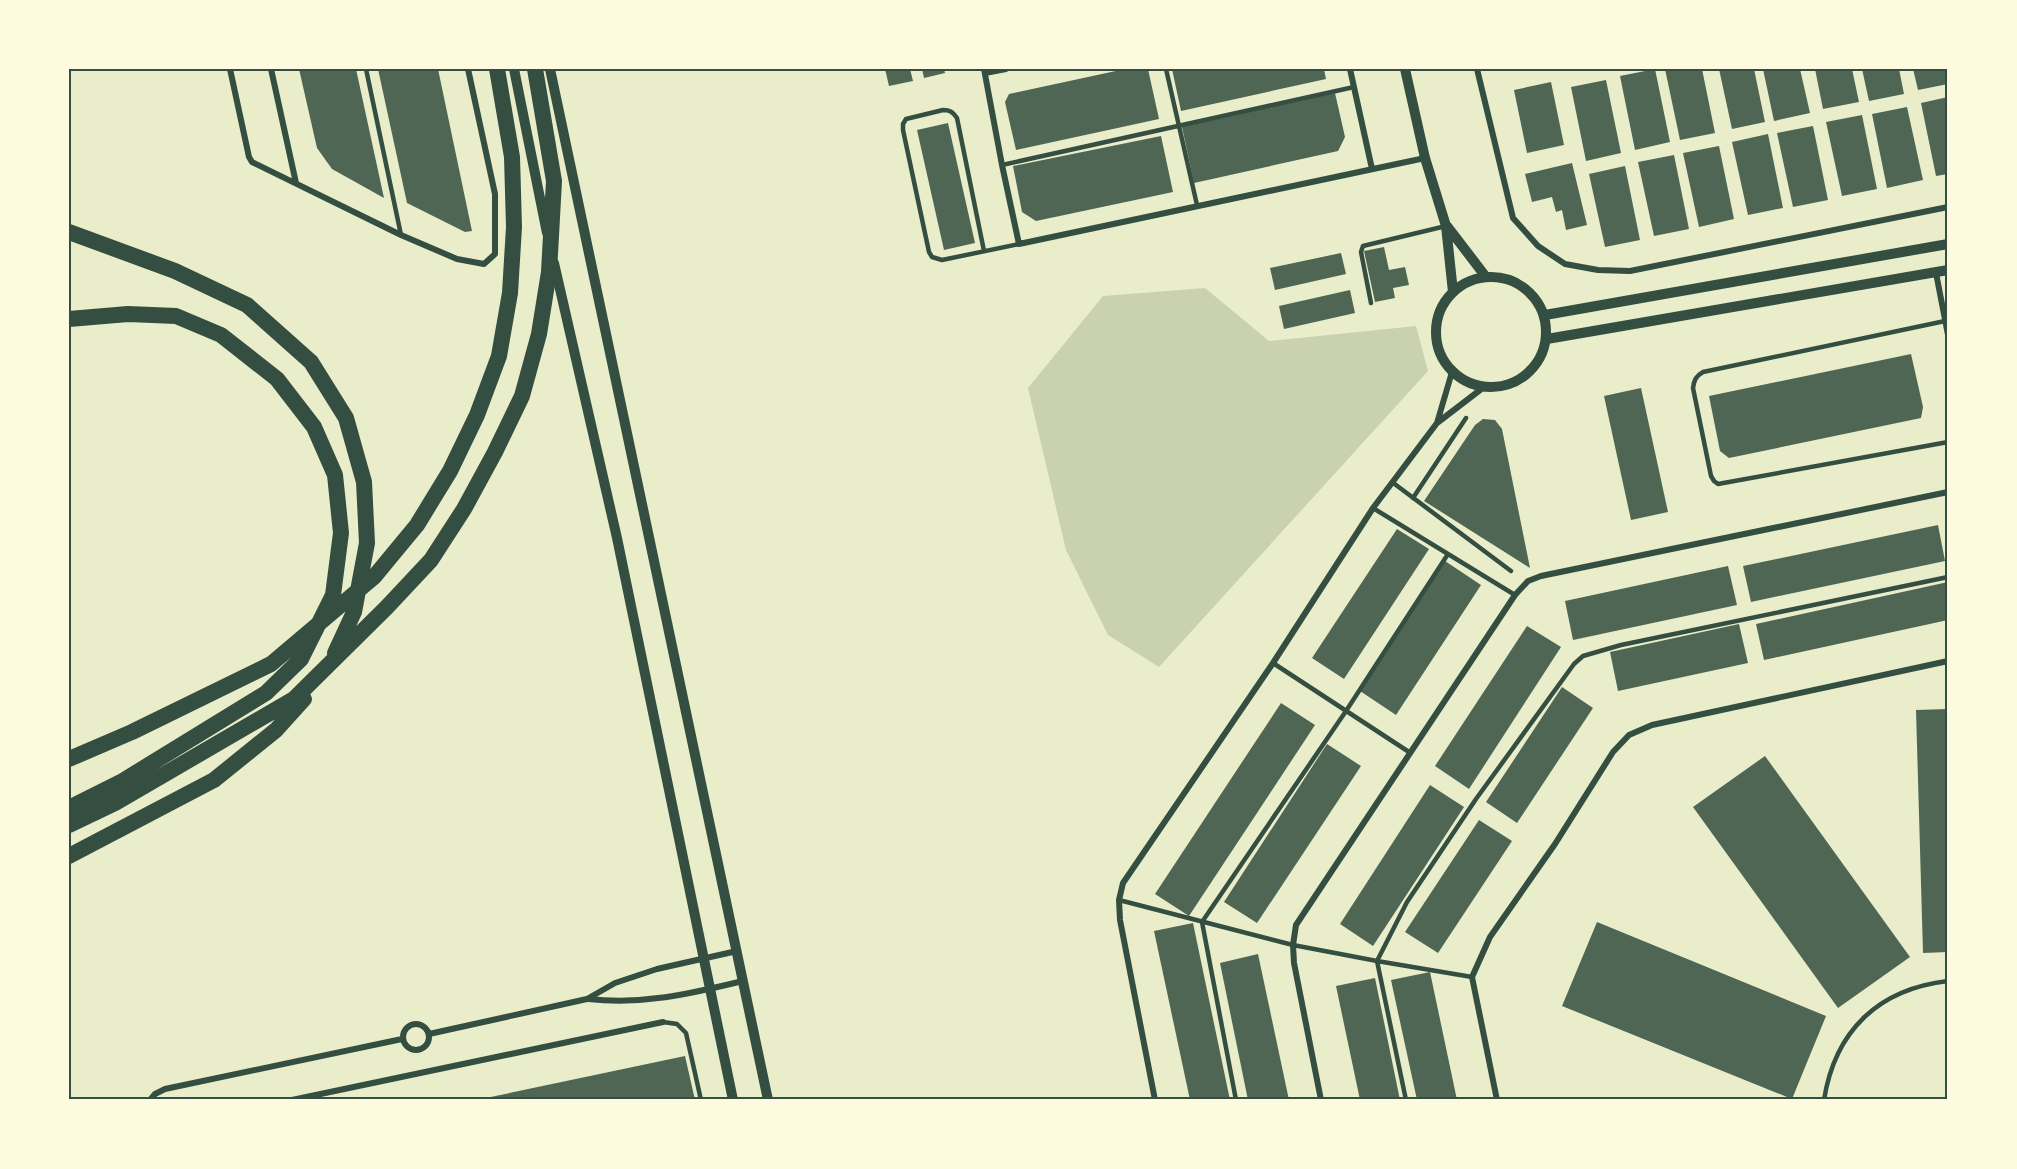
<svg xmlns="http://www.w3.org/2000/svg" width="2017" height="1169" font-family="'Roboto Serif',serif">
<rect width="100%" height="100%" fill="#e9edc9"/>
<path fill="#cad2ad" d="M 1205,288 L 1269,341 L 1416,326 L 1428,371 L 1159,667 L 1108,635 L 1066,550 L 1028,388 L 1103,296 Z"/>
<path fill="#4f6655" d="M 299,69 L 356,69 L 384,198 L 332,169 L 317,148 Z
M 378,69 L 438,69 L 472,231 L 465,232 L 407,203 Z
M 885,69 L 910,69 L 913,81 L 889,86 Z
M 922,69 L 944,69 L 945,73 L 924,78 Z
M 1125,69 L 1148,69 L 1159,119 L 1016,150 L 1005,102 L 1009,94 Z
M 1172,69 L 1324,69 L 1326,79 L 1181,111 Z
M 1655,69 L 1670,142 L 1635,150 L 1620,76 Z
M 1665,69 L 1702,69 L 1715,133 L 1680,140 Z
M 1719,69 L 1754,69 L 1765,122 L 1732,129 Z
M 1763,69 L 1800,69 L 1810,113 L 1774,121 Z
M 1815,69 L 1852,69 L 1859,102 L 1823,109 Z
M 1862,69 L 1899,69 L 1904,94 L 1869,101 Z
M 1913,69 L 1948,69 L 1948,84 L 1918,90 Z
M 1606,80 L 1621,153 L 1586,161 L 1571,87 Z
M 1551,82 L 1564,145 L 1527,153 L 1514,90 Z
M 1335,93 L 1345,137 L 1338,151 L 1194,183 L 1182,127 Z
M 1948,97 L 1948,174 L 1936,176 L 1921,103 Z
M 1907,107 L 1923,180 L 1887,188 L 1872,114 Z
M 1862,115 L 1877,189 L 1842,196 L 1826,122 Z
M 948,123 L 975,243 L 944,250 L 917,130 Z
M 1813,126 L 1828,200 L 1793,207 L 1777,133 Z
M 1768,134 L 1783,208 L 1748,215 L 1732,142 Z
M 1161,136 L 1173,192 L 1036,221 L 1022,212 L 1013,166 Z
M 1719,146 L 1734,219 L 1699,227 L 1683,153 Z
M 1674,155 L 1689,229 L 1654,236 L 1638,162 Z
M 1572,163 L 1587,225 L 1566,230 L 1562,210 L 1556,212 L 1552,197 L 1532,202 L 1525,174 Z
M 1625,166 L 1640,240 L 1605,247 L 1589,174 Z
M 1384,247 L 1389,270 L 1405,267 L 1409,285 L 1393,288 L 1395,298 L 1375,302 L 1364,251 Z
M 1341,253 L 1346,274 L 1275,290 L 1270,268 Z
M 1350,290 L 1355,313 L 1284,329 L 1279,306 Z
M 1911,354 L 1923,407 L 1921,418 L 1729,458 L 1720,451 L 1709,396 Z
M 1641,388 L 1668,512 L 1631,520 L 1604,396 Z
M 1483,419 L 1495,420 L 1502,429 L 1530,568 L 1424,501 L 1475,425 Z
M 1938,525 L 1945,561 L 1751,602 L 1743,566 Z
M 1397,529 L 1429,549 L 1344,679 L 1312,658 Z
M 1445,561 L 1481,585 L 1396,715 L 1360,691 Z
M 1728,566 L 1737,605 L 1573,640 L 1565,601 Z
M 1948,582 L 1948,620 L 1764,660 L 1756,624 Z
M 1739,624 L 1748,663 L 1618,691 L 1610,652 Z
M 1527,626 L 1561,647 L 1469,789 L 1435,766 Z
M 1562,687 L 1593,708 L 1517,823 L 1486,802 Z
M 1281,703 L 1315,725 L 1189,916 L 1155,894 Z
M 1948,709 L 1948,952 L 1923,953 L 1916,710 Z
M 1327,744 L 1361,766 L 1257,923 L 1224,902 Z
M 1765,756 L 1910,957 L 1838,1008 L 1693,807 Z
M 1430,785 L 1464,807 L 1373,946 L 1340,924 Z
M 1479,820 L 1512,841 L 1438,953 L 1405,932 Z
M 1597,922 L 1826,1016 L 1792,1099 L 1562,1006 Z
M 1193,923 L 1230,1100 L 1190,1100 L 1154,931 Z
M 1258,954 L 1289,1100 L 1248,1100 L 1220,963 Z
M 1430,972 L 1457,1100 L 1417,1100 L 1391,980 Z
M 1375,978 L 1400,1100 L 1360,1100 L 1336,986 Z
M 685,1056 L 695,1100 L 481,1100 L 481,1099 Z"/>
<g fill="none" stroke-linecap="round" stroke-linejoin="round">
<path stroke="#344e41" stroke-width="4.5" d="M 366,69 L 401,235
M 1166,69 L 1197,205
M 1002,165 L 1354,87
M 984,251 L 957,118 C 953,112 950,110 943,110 L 906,119 L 903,124 L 903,130 L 929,252 L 932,257 L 942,260 L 1019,244
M 1371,303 L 1361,252 L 1363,246 L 1446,226
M 1945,321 L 1703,372 C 1696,376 1694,380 1693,388 L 1711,476 L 1714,481 L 1718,484 L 1948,442
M 1392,482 L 1511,571
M 1413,498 L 1466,418
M 1373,508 L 1515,595
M 1273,663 L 1409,752
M 1119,900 L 1293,945 L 1377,961 L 1472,977
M 663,1022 L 677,1024 L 686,1033 L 701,1100
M 1236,1100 L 1202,922 L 1346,711 L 1448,554
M 1406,1100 L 1377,961 L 1407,902 L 1476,799 L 1574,664 L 1583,656 L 1621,645 L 1948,577
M 1824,1100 C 1835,1030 1879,989 1948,981"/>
<path stroke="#344e41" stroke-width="6" d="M 230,69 L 249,157 L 252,162 L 401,235 L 457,259 L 484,264 L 495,254 L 495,194 L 468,69
M 271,69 L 296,183
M 984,69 L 1002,165 L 1019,244 L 1425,158
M 1350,69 L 1372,169
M 1477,69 L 1513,218 L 1538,246 L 1565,264 L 1598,270 L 1630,271 L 1948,207
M 985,73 L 1006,69
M 1936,273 L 1948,335
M 1437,423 L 1452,372
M 588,999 C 645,1005 689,994 743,981
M403 1037a13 13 0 1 1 26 0a13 13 0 1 1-26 0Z
M 429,1034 L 587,999 L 615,983 L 657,969 L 737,951
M 150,1100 L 155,1094 L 165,1089 L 402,1039
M 292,1100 L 663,1022
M 1155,1100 L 1120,920 L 1119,900 L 1123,883 L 1273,663 L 1373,508 L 1437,423 L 1484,387
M 1321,1100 L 1294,963 L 1293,945 L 1296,925 L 1515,595 L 1528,581 L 1541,576 L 1948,492
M 1497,1100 L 1472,977 L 1490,937 L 1555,844 L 1613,752 L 1629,735 L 1652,725 L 1948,661"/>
<path stroke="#344e41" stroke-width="10" d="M 514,69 L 547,233
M 550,69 L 768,1100
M 1405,69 L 1425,158 L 1446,226 L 1453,292
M 1447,226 L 1486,277
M 554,263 L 617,538 L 733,1100
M1436 332a55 55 0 1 1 110 0a55 55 0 1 1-110 0Z
M 1545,315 L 1948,244
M 1547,339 L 1948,270"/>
<path stroke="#344e41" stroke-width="16" d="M 69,232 L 175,271 L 247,305 L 311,362 L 346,418 L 364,482 L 367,543 L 354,612 L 335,653
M 69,319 L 128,314 L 176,316 L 221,335 L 277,379 L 314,427 L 335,475 L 341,533 L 333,595 L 301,659 L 266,693 L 121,782 L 69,808
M 69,759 L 132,732 L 271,664 L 374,577 L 417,525 L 450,471 L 477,415 L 499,356 L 510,293 L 514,227 L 512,157 L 497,69
M 69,825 L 115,803 L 294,699 L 387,607 L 431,560 L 464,509 L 495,452 L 522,396 L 539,334 L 549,272 L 554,181 L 535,69
M 69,856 L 214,780 L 276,730 L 304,699"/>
</g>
<rect width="2017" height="1169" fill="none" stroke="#fefae0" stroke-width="141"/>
<rect x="70" y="70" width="1876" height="1028" fill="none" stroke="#344e41" stroke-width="2"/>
</svg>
